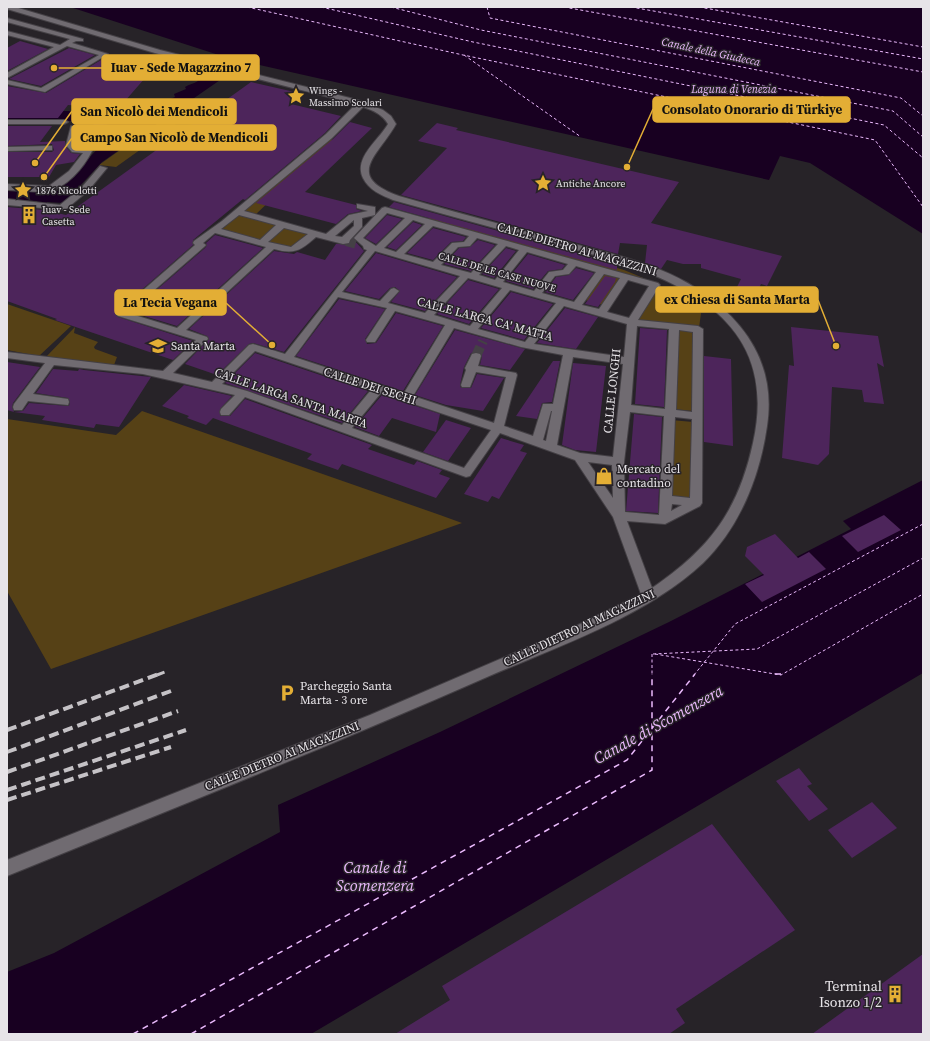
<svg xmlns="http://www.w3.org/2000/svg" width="930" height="1041" font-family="'Source Serif 4',serif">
<rect width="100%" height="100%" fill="#272328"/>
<path fill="#564116" d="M 175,111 L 201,118 L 192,125 L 179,122 L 116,167 L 99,165 Z
M 326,138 L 334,140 L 253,217 L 314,234 L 296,249 L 219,232 Z
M 431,216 L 624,270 C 652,281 677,293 701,313 L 699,328 L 641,322 L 635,318 L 657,285 L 427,221 Z
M 602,272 L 623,278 L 603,305 L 582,299 Z
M 7,304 L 71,326 L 39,356 L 7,350 Z
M 75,327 L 74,333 L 98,342 L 94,347 L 95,349 L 117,357 L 114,365 L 45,358 Z
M 676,330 L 695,332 L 693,411 L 673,409 Z
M 142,411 L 440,515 L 462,523 L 51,669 L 7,591 L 7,419 L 116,435 Z
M 671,420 L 693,422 L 691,501 L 668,498 Z"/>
<path fill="#180021" d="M 70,7 L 923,7 L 923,234 L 810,163 L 780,156 L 769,180 L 246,62 L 102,162 L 64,203 L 47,202 L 46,204 L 38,203 L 37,201 L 7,199 L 7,191 L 50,193 L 58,191 L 119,126 L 60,120 L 7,121 L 7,111 L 154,111 L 166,104 L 163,102 L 175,97 L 174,94 L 186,89 L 185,87 C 189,84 194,84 198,81 L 196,79 C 200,77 204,77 208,75 L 207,71 L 228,58 Z
M 923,480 L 923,673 L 311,1034 L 7,1034 L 7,972 L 54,953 L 280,832 L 278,805 L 440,732 L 669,622 L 851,529 L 843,521 Z"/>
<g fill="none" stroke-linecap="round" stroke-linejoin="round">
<path stroke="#eab9fc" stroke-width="1" stroke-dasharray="3 2.5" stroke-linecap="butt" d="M 247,7 L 463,55 L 875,140 L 923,207
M 321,7 L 473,42 L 884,125 L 923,158
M 391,7 L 481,30 L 893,111 L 923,137
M 487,7 L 490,18 L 901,98 L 923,116
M 564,7 L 923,72
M 631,7 L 923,59
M 699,7 L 923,47
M 464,55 L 581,137
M 652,654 L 652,675
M 653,654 L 757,649 L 923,558
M 655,654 L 781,675 L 923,594
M 694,675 L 735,624 L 923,524"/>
<path stroke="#eab9fc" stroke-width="1.5" stroke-dasharray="6 5" stroke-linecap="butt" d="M 775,674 L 783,674
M 133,1034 L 627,760 L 695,674
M 191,1034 L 652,770 L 652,674"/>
</g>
<path fill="#4d255b" d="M 20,41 L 48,49 L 7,71 L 7,48 Z
M 69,48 L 95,55 L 41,86 L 9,79 Z
M 106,57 L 152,70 L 118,109 L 68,105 L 58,118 L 7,118 L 7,86 L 46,93 Z
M 251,82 L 299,93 L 298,94 L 302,95 L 291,104 L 341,116 L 325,133 L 245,200 L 243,199 L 193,240 L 193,245 L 115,313 L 118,317 L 193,341 L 173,360 L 55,320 L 57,319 L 7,301 L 7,207 L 44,210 L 66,215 Z
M 350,122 L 372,128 L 305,192 L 356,205 L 356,209 L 362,211 L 348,214 L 336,224 L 256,203 L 333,139 Z
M 94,123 L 120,126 L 98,149 L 78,147 L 76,145 L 76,141 L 85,141 Z
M 437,123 L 458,128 L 456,130 L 679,182 L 651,223 L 782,256 L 767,286 L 761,284 L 750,306 L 730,301 L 741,279 L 701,268 L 701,264 L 683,264 L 667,260 L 661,269 L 645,263 L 647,245 L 620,243 L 618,254 L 401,195 L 447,148 L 418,141 Z
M 7,126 L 52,126 L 40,142 L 65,141 L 65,146 L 71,153 L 80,154 L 74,162 L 56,165 L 49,177 L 7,177 L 7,152 L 52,152 L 54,150 L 52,144 L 7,146 Z
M 394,202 L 617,264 L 617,270 L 389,207 Z
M 387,215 L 402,219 L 376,244 L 365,238 Z
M 413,222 L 422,225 L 396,250 L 387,247 Z
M 433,228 L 466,237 L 463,241 L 451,242 L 433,260 L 407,253 Z
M 215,235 L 263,248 L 177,326 L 131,312 L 205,248 L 207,245 L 206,243 Z
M 353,239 L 364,251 L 284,352 L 253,343 L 249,344 L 217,375 L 185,364 L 209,339 L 207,336 L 189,329 L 274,251 L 294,254 L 297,252 L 325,260 L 336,244 L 349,244 Z
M 478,240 L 495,245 L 471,271 L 444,264 L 459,248 L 470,247 Z
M 506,248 L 516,251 L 494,278 L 482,274 Z
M 376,253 L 457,277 L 425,311 L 391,302 L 400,291 L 395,287 L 390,288 L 379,299 L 345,291 Z
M 528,254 L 565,265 L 562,269 L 548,271 L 533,289 L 506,281 Z
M 576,268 L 594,273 L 573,300 L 545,292 L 556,277 L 569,275 Z
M 605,276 L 616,278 L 615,282 L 598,307 L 585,304 Z
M 468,280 L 499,289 L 469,324 L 437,314 Z
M 511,292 L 553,304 L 524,340 L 481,328 Z
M 339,299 L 385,309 L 365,339 L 367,344 L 376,343 L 396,313 L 443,326 L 403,391 L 296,356 Z
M 565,308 L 598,317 L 576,349 L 537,343 Z
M 791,327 L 878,336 L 884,367 L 877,363 L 884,404 L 864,402 L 862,390 L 832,387 L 829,454 L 818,465 L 782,458 L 789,365 L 794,366 Z
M 640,328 L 667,330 L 664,407 L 635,404 Z
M 455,330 L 525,349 L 510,370 L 480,365 L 482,356 L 481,353 L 476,352 L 471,353 L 464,367 L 460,385 L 461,388 L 471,388 L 477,374 L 504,378 L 483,411 L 446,405 L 415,395 Z
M 255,353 L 368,391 L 342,423 L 225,383 Z
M 704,356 L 731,359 L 733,446 L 704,442 Z
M 553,361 L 560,361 L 552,402 L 542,403 L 537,419 L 516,416 Z
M 7,362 L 40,367 L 13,403 L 12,407 L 14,412 L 7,410 Z
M 573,363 L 606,366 L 596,452 L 575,450 L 562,445 Z
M 53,369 L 78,371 L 79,369 L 84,370 L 151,377 L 119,427 L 96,424 L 94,428 L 42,420 L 45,416 L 14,412 L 23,411 L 29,403 L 69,406 L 70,402 L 68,398 L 36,393 Z
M 184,385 L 232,396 L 220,409 L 220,416 L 230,416 L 245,399 L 372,445 L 368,449 L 414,465 L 417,461 L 442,470 L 439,474 L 450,478 L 436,498 L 342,464 L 338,470 L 307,459 L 312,454 L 213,418 L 206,425 L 187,418 L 189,416 L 162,406 Z
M 382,395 L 440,414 L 436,432 L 392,418 L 379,436 L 355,427 Z
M 634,414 L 662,417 L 658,513 L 626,511 Z
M 446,420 L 471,428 L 448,461 L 423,452 Z
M 501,438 L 524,445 L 520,451 L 527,453 L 499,499 L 492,496 L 488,502 L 464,494 Z
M 884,515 L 901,530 L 858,552 L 842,536 Z
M 775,534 L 798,558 L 809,552 L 826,569 L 762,602 L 745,584 L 764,575 L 745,556 L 747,547 Z
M 799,768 L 812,784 L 807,786 L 828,809 L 809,821 L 776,781 Z
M 872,802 L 897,828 L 852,858 L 828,830 Z
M 712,824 L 795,930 L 676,1009 L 685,1023 L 669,1034 L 395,1034 L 450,1000 L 442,986 Z
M 923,954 L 923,1034 L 812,1034 Z"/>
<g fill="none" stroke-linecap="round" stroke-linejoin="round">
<path stroke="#444045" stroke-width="10" stroke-dasharray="10 4.5" stroke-linecap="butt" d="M 346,241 L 357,244
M 476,356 L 483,341"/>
<g stroke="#444045" stroke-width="2">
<path id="street" d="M 7,7 L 15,7 L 160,50 L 358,100 L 383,110 L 391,116 L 396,124 C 379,155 343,176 399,196 C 451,211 503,225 555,239 C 604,252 657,262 699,290 C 748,323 776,367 767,426 C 760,476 740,527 703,563 C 645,617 559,646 487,677 C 328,747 167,811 7,876 L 7,860 L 370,715 L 570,629 L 641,594 L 613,517 L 575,460 L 500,433 L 470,476 L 466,477 L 245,397 L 229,415 L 221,415 L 220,412 L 221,409 L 235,395 L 143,374 L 54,365 L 33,394 L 68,399 L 69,402 L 68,405 L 28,401 L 22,410 L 14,410 L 13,407 L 14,404 L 45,363 L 7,358 L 7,352 L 163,371 L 196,340 L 118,316 L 116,314 L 118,312 L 195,245 L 193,243 L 194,241 L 222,221 L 326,134 L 356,104 L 155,53 L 7,9 ZM 363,107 C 373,110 383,115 388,124 C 379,140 353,158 363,178 C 369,190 381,195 393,200 C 443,214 493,228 543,241 C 648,269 785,301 753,443 C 738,512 709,549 652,588 L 627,521 L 665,524 L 700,506 L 702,503 L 703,329 L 698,326 L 638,320 L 660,285 L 658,283 L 385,207 L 382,208 L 354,238 L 363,246 L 364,249 L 367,250 L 285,354 L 253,344 L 249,345 L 212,382 L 173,373 L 208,339 L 207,337 L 186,330 L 274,249 C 295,255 301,250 316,237 L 343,244 L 349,243 L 350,240 L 362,227 L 362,218 L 375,215 L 375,207 L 357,204 L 357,208 L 368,211 L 349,215 L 326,234 L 244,211 L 332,138 ZM 387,213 L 405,218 L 376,246 L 363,238 ZM 239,215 L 276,225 L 260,240 L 221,229 ZM 354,220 L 354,226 L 342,237 L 335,236 ZM 413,220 L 425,224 L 396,252 L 384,248 ZM 433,226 L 469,236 L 464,242 L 452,243 L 433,262 L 404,254 ZM 284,228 L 308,234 L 291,247 L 268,242 ZM 215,233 L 266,247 L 177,328 L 128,313 L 204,247 L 206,245 L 203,243 ZM 477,238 L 498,244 L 471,273 L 441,265 L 458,247 L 470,246 ZM 506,246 L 519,250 L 495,280 L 479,275 ZM 375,251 L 460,276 L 425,313 L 388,303 L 399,291 L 394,288 L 391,289 L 380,301 L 342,292 ZM 527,252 L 568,264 L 563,270 L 549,272 L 534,291 L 503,282 ZM 576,266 L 596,272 L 574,302 L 542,293 L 555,276 L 569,274 ZM 604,274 L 620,278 L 599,309 L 582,305 ZM 468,278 L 502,288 L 470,326 L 434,315 ZM 628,280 L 649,286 L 629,318 L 607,312 ZM 510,290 L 556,303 L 525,342 L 478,329 ZM 338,297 L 387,308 L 366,340 L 367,342 L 375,342 L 395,311 L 445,325 L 404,393 L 294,357 ZM 564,306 L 627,324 L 624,357 L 534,344 ZM 637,326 L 669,329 L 665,409 L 631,405 ZM 454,328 L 521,347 L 563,355 L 553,404 L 543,404 L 533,436 L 504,426 L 517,375 L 516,373 L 478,366 L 481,356 L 480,354 L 476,353 L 472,354 L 465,368 L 466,370 L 461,385 L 462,387 L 470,387 L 476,372 L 506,377 L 494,423 L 413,396 ZM 679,330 L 693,332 L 692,412 L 676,410 ZM 255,351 L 371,390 L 342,425 L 247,391 L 222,384 ZM 573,357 L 623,364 L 613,457 L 580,453 L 557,445 ZM 381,393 L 491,430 L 464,468 L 352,428 ZM 551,411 L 552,411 L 546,441 L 543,440 ZM 630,412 L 664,416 L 659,515 L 625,512 L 624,462 ZM 675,417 L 692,419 L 690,498 L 672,496 ZM 588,462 L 612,465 L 613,498 ZM 672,504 L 682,505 L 671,511 Z
M 7,18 L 83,39 L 83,41 L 76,41 L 72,43 L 108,54 L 45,92 L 7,84 L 7,80 L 41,88 L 99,55 L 67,46 L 7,78 L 7,73 L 54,47 L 7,35 L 7,31 L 60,45 L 70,39 L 7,22 Z
M 7,120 L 64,120 L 68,122 L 64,124 L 7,124 Z
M 71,126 L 78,128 L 74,145 L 77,148 L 88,149 L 92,151 C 84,167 66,189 47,191 C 34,193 20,190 7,190 L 7,184 L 49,186 L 69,171 L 83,153 L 72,152 L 66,145 Z
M 49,146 L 52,146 L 52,150 L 7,151 L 7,147 Z
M 100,166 L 107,168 L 88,191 L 65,210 L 7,205 L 7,199 L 60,205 L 82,187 Z"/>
</g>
<use href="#street" fill="#706b71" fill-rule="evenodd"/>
<path stroke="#c5c2c6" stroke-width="3" stroke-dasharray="8 4" stroke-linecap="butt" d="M 157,675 L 165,672"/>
<path stroke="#c5c2c6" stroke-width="4" stroke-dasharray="10 5" stroke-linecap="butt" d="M 7,730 L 159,674
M 7,752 L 171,691
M 7,772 L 178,711
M 7,790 L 186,730
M 7,800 L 171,747"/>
</g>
<defs>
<g id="sight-bare" transform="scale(1.38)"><path d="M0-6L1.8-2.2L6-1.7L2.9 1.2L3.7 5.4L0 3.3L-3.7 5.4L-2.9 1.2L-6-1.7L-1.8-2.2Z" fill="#e3ae35" stroke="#272328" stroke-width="2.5" paint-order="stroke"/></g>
<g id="building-bare" transform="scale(1.38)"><path d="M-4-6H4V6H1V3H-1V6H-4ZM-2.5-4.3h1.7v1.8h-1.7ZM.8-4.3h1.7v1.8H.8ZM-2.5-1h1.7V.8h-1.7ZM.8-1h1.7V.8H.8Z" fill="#e3ae35" stroke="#272328" stroke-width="2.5" paint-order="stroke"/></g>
<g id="university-bare" transform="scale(1.38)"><path d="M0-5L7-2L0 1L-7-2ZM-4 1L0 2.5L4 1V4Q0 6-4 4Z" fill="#e3ae35" stroke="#272328" stroke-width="2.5" paint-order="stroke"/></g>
<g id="shop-bare" transform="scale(1.38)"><path d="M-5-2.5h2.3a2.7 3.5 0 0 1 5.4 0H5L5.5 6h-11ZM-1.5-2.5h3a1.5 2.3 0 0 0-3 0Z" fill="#e3ae35" stroke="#272328" stroke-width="2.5" paint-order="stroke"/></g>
<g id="parking-bare" transform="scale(1.38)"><path d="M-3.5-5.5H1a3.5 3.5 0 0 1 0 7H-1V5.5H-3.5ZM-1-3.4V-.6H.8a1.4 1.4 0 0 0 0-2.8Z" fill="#e3ae35" stroke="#272328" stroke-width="2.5" paint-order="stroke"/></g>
</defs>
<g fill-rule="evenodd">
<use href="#sight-bare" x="296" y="96"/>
<use href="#sight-bare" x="543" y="183"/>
<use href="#sight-bare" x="23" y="190"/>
<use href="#building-bare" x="29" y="215"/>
<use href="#university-bare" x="158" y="346"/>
<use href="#shop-bare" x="604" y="476"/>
<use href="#parking-bare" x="287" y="693"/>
<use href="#building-bare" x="895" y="994"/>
</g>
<g text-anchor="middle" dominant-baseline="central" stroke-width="3" stroke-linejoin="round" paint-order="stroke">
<g font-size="10" fill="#e7e4e8" stroke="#272328" text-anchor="start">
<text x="309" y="90">Wings -<tspan x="309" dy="12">Massimo Scolari</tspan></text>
<text x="556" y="183">Antiche Ancore</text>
<text x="36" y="190">1876 Nicolotti</text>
<text x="42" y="209">Iuav - Sede<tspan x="42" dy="12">Casetta</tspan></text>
</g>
<g font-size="10" fill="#e7e4e8" stroke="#272328">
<text transform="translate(497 272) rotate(16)">CALLE DE LE CASE NUOVE</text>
</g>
<g font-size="11" font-style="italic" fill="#eab9fc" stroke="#272328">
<text transform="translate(711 52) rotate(12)">Canale della Giudecca</text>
<text x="734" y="89">Laguna di Venezia</text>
</g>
<g font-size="12" fill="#e7e4e8" stroke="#272328">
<text transform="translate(577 249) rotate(16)">CALLE DIETRO AI MAGAZZINI</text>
<text transform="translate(485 319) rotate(15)">CALLE LARGA CA' MATTA</text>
<text transform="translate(370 386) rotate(18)">CALLE DEI SECHI</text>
<text transform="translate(612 391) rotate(-84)">CALLE LONGHI</text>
<text transform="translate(291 398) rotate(19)">CALLE LARGA SANTA MARTA</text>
<text transform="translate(579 628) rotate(-25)">CALLE DIETRO AI MAGAZZINI</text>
<text transform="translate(282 756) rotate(-22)">CALLE DIETRO AI MAGAZZINI</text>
</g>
<g font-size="12" fill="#e7e4e8" stroke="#272328" text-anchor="start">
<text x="171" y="346">Santa Marta</text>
<text x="617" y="469">Mercato del<tspan x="617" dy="14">contadino</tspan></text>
<text x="300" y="686">Parcheggio Santa<tspan x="300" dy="14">Marta - 3 ore</tspan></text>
</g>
<g font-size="14" fill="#e7e4e8" stroke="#272328" text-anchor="end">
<text x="882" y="986">Terminal<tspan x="882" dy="16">Isonzo 1/2</tspan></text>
</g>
<g font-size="16" font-style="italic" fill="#eab9fc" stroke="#272328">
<text transform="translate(658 724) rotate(-29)">Canale di Scomenzera</text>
<text x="375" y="867">Canale di<tspan x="375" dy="18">Scomenzera</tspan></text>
</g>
</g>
<path fill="none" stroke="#e3ae35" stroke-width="1.5" d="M54 68L102 68M627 167L653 109M35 163L72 111M44 177L72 138M836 346L818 300M272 345L226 303"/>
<g fill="#e3ae35" stroke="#272328" stroke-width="1.5">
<circle cx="54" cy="68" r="4"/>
<circle cx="627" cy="167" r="4"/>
<circle cx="35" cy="163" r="4"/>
<circle cx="44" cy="177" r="4"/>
<circle cx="836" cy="346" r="4"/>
<circle cx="272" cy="345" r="4"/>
</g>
<g fill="#e3ae35" stroke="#e3ae35" stroke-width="1.5">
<rect x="102" y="55" width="157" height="25" rx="4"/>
<rect x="653" y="97" width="197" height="25" rx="4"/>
<rect x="72" y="99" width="164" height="25" rx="4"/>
<rect x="72" y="125" width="204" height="25" rx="4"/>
<rect x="656" y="287" width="162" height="25" rx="4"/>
<rect x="115" y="290" width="111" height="25" rx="4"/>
</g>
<g font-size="13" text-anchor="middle" font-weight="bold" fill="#111">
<text x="181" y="72">Iuav - Sede Magazzino 7</text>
<text x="752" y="114">Consolato Onorario di Türkiye</text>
<text x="154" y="116">San Nicolò dei Mendicoli</text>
<text x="174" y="142">Campo San Nicolò de Mendicoli</text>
<text x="737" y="304">ex Chiesa di Santa Marta</text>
<text x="170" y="307">La Tecia Vegana</text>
</g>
<rect width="930" height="1041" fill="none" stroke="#e7e4e8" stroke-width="16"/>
</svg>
